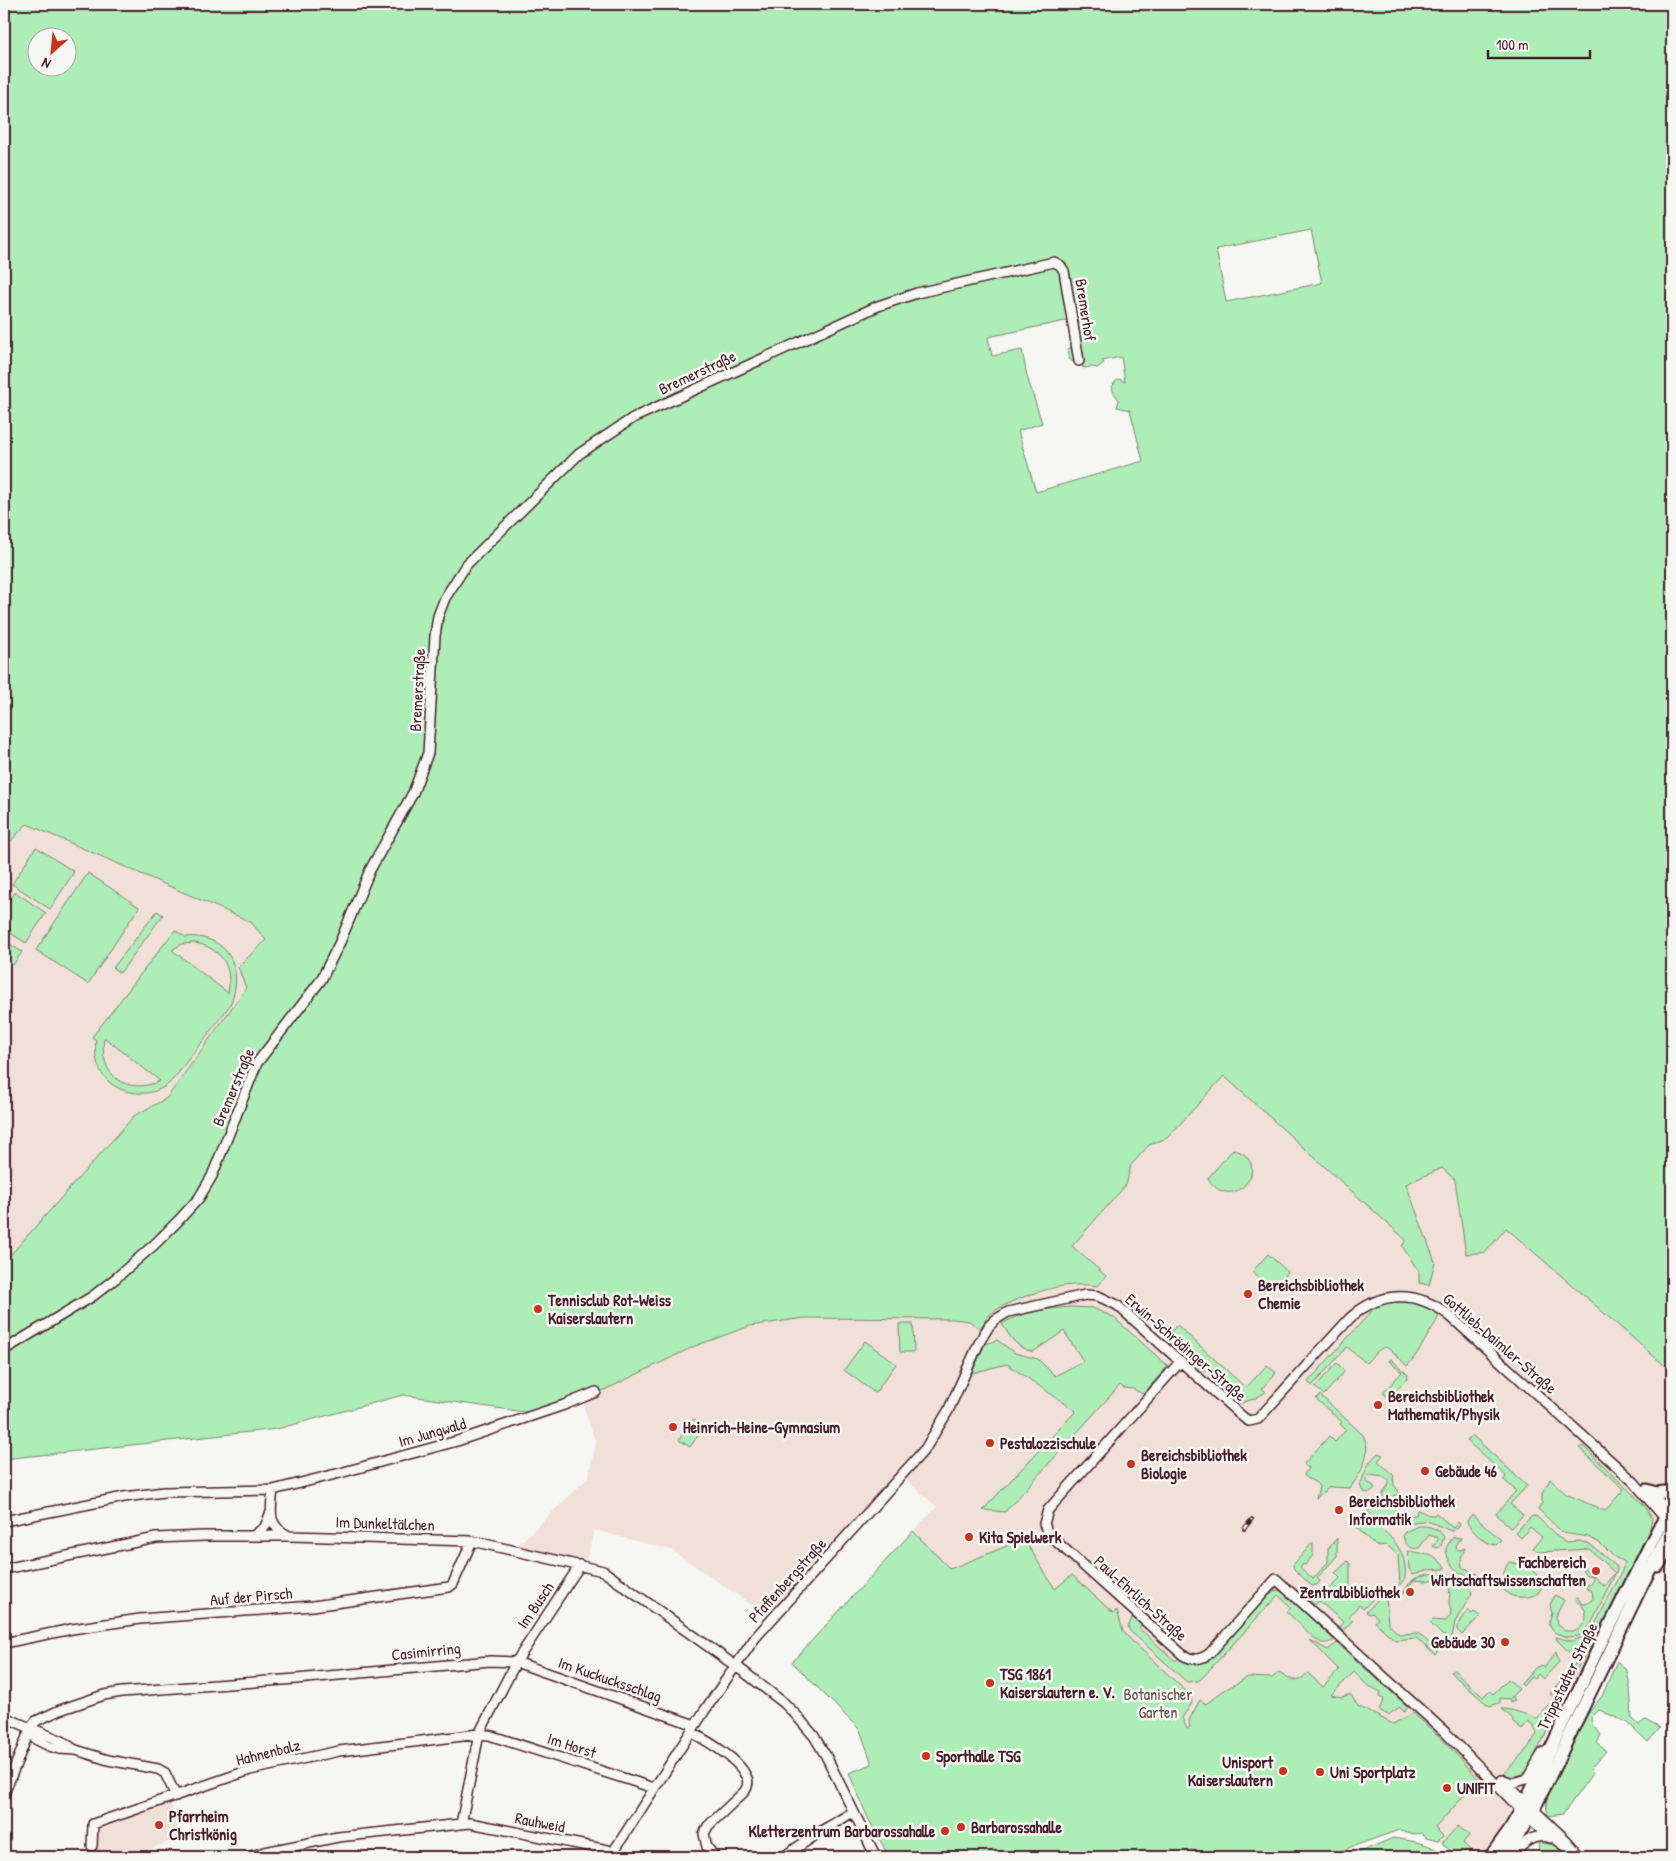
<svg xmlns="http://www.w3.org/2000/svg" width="1676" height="1861" font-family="'Patrick Hand',sans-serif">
<rect width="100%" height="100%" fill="#f6f6f2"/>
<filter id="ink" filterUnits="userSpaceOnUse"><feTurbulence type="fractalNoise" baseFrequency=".02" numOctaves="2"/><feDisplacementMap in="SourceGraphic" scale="10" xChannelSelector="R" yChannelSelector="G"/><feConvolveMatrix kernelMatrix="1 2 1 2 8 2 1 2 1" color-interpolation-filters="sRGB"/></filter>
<g filter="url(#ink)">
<path fill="#f0e0d7" d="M 26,824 L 251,922 L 266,940 L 238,967 L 246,988 L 167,1098 L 134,1116 L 4,1262 L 4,850 L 5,847 Z
M 1224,1075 L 1406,1240 L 1402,1246 L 1419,1272 L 1435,1262 L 1406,1184 L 1442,1167 L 1455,1180 L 1466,1254 L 1486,1251 L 1506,1228 L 1672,1372 L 1672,1492 L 1658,1516 L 1500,1831 L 1480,1857 L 1457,1857 L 1442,1843 L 1426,1838 L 1421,1833 L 1415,1834 L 1399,1830 L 1351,1847 L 1330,1857 L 1151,1747 L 1024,1539 L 950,1569 L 913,1531 L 937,1507 L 898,1473 L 770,1617 L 671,1550 L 594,1530 L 586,1562 L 517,1546 L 588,1478 L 596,1443 L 582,1401 L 695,1346 L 751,1326 L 804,1318 L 954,1319 L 969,1321 L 986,1319 L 994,1311 L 1007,1303 L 1026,1296 L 1074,1284 L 1099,1286 L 1106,1276 L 1071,1247 L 1126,1185 L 1131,1165 L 1149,1144 L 1167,1138 Z
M 169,1801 L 182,1837 L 128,1857 L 95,1857 L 97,1828 Z"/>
<path fill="#adeeb7" stroke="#7c8671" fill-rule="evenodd" d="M 4,4 L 1672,4 L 1672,1372 L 1506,1228 L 1486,1252 L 1466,1254 L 1455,1180 L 1442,1168 L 1406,1184 L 1435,1262 L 1429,1285 L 1419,1283 L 1419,1272 L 1402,1246 L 1406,1240 L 1224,1076 L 1167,1138 L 1149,1145 L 1131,1165 L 1126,1185 L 1072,1246 L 1106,1276 L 1098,1286 C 1091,1285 1083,1284 1075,1285 C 1054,1285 998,1302 986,1319 C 977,1332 972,1350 965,1365 L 981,1329 L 969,1321 L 954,1319 L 804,1318 L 750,1326 L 695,1346 L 582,1401 L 532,1413 L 403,1395 L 277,1429 L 4,1459 L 4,1262 L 134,1116 L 167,1098 L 246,988 L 238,967 L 266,940 L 251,922 L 27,824 L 5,847 L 4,850 ZM 38,38 L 68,38 L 68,68 L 38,68 ZM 1311,230 L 1322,283 L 1226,302 L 1216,249 ZM 1070,320 L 1074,345 L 1068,349 L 1069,359 L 1078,365 L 1082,364 L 1083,368 L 1092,367 L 1097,368 L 1104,363 L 1102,361 L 1121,357 L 1125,382 L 1119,379 L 1115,382 L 1112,387 L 1114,393 L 1119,400 L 1117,407 L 1130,410 L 1143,461 L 1036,492 L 1018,431 L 1042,423 L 1027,376 L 1022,350 L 992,356 L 988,337 Z
M 36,847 L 74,872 L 50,909 L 12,884 Z
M 88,873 L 139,907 L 88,984 L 36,950 Z
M 15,892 L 46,913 L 26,943 L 4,929 L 4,910 Z
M 157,911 L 163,915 L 120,973 L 113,968 Z
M 175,930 L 185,937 C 227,933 246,968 230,1005 C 216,1024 202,1042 187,1061 C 181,1069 174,1081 164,1087 C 149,1096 128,1095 113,1085 C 98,1075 94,1057 96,1040 L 92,1037 ZM 195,943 C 221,948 233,966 228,993 L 172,950 L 182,944 ZM 104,1038 L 105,1038 L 160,1081 C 126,1096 98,1075 104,1038 Z
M 4,940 L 22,952 L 13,965 L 4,959 Z
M 1233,1149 C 1278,1163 1231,1218 1208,1178 Z
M 1268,1254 L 1288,1272 L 1272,1290 L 1252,1272 Z
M 1400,1300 C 1415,1302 1427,1306 1439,1314 C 1437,1322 1434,1325 1430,1332 C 1421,1346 1419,1353 1407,1366 C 1385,1345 1388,1339 1366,1363 L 1347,1347 L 1312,1386 L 1308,1382 L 1376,1306 Z
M 1071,1307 L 1093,1308 L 1113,1317 L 1168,1366 L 1143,1394 L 1133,1389 L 1124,1388 L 1120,1385 L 1005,1512 L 983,1510 L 1076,1411 L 1007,1364 L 972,1373 L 985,1344 L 997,1340 L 1015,1353 L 1038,1359 L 1055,1376 L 1083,1361 L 1064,1331 L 1033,1352 C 1016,1348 1011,1338 1002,1324 C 1023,1311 1047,1309 1071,1307 Z
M 899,1324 L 913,1324 L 914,1352 L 900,1352 Z
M 1177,1325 L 1246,1388 L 1267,1365 L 1276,1373 L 1262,1388 L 1266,1392 L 1254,1399 L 1237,1404 L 1212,1372 L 1202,1371 L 1166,1338 Z
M 865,1341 L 896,1364 L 875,1393 L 844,1370 Z
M 1391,1359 L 1408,1375 L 1407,1379 L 1389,1398 L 1383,1393 L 1402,1372 L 1389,1361 Z
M 1337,1363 L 1345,1371 L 1324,1395 L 1315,1387 Z
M 1320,1395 L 1363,1435 C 1373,1452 1361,1474 1350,1488 L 1330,1487 L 1316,1498 L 1319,1487 C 1316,1480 1308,1481 1304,1475 L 1308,1468 L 1304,1464 L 1329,1436 L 1335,1442 L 1346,1430 L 1340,1424 L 1342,1422 L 1316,1399 Z
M 693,1419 L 704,1427 L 690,1447 L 679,1440 Z
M 1472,1435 L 1527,1486 L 1510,1504 L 1523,1515 L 1511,1528 L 1496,1514 L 1516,1491 L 1504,1480 L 1506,1476 L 1467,1441 Z
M 1583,1446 L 1645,1506 L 1652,1518 L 1650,1528 L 1591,1648 L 1581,1661 L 1528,1770 C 1518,1776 1514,1778 1503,1774 L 1528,1748 L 1537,1734 L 1534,1726 L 1528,1721 L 1522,1730 L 1512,1722 L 1514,1720 L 1502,1709 C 1508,1708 1532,1716 1537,1719 L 1555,1698 L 1550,1694 L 1573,1667 L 1621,1574 L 1624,1562 L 1613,1556 L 1600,1543 L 1588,1537 L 1563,1533 L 1538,1509 L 1542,1503 L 1542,1494 L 1550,1479 L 1566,1494 L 1605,1511 L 1624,1489 L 1579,1448 Z
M 1378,1453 L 1383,1455 L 1378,1461 L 1394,1476 L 1393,1478 L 1394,1485 L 1398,1490 L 1399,1494 L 1393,1496 L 1394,1509 L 1402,1516 L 1416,1515 L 1417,1510 C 1424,1511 1423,1515 1434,1515 L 1436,1513 L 1453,1528 L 1458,1522 L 1460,1524 L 1458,1528 L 1451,1531 L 1430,1522 L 1425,1521 C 1405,1521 1369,1536 1367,1504 L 1374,1499 L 1376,1507 L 1385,1506 L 1386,1503 L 1382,1494 L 1389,1484 L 1389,1480 L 1383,1477 L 1370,1475 L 1367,1478 L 1367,1482 L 1374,1486 L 1375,1489 L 1370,1493 L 1363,1492 L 1360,1485 L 1369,1463 Z
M 1472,1514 L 1501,1540 L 1496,1545 C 1487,1545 1469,1530 1467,1521 Z
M 1532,1516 L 1536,1516 L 1559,1538 L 1566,1542 L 1579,1541 L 1590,1544 L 1617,1567 L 1617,1570 L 1589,1628 L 1579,1636 L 1566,1637 L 1554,1632 L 1551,1628 L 1549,1623 L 1552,1613 L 1550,1605 L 1555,1595 L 1564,1600 L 1556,1616 L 1557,1625 L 1565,1631 L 1576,1631 C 1584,1626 1589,1617 1584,1608 C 1582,1604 1577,1603 1575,1599 L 1578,1598 L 1582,1604 L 1586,1604 L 1593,1599 L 1592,1591 L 1586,1588 L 1587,1585 L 1592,1583 L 1593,1578 L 1591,1575 L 1586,1575 L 1581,1567 L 1582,1566 L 1604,1586 L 1615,1573 L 1589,1549 L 1538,1552 L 1533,1548 L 1542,1537 L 1530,1527 L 1521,1538 L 1515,1532 Z
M 1353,1520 C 1378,1521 1403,1542 1405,1567 C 1406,1575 1405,1581 1400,1586 L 1398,1555 L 1387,1545 L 1376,1546 L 1349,1521 Z
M 1418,1526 C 1428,1526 1438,1527 1444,1537 L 1441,1546 L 1437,1548 L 1433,1546 L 1438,1540 L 1437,1537 L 1429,1535 L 1419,1548 C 1410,1550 1404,1544 1403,1535 L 1405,1532 Z
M 913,1531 L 950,1569 L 1024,1539 L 1055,1589 L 1072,1575 L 1113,1613 L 1117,1610 L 1123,1631 L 1128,1637 L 1191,1696 L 1192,1703 L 1182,1718 L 1187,1729 L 1190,1727 L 1189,1720 L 1200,1700 L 1206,1704 L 1223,1691 L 1248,1677 L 1272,1678 L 1279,1672 C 1291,1679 1296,1685 1308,1673 L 1323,1687 L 1339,1670 L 1310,1640 L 1328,1650 L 1337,1643 L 1408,1707 L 1404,1712 L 1400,1707 L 1388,1715 L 1379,1710 L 1384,1699 L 1379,1697 L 1381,1692 L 1367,1685 L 1354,1672 L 1331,1695 L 1342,1697 L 1350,1694 L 1358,1706 L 1393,1724 L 1413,1713 L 1444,1741 L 1479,1779 L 1435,1828 L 1443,1836 L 1438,1841 L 1426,1838 L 1421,1833 L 1415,1834 L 1399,1830 L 1351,1847 L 1330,1857 L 889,1857 L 867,1816 L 849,1773 L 872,1764 L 860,1730 L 792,1662 Z
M 1454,1537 L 1461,1538 L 1460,1540 L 1458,1540 L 1455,1546 L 1456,1549 L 1460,1550 L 1465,1548 L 1461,1558 L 1462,1567 L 1477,1574 C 1460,1579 1448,1566 1446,1549 L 1450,1540 Z
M 1337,1538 L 1337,1556 L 1317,1578 L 1320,1581 L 1317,1585 L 1312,1586 L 1294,1569 L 1293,1565 L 1313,1542 L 1313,1555 L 1305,1565 L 1303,1564 L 1300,1567 L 1313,1579 L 1328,1562 L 1328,1549 Z
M 1408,1551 C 1427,1559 1426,1545 1445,1567 L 1445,1569 L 1426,1570 L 1413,1574 L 1409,1569 Z
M 1348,1561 L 1350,1563 L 1350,1586 L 1362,1596 L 1374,1594 L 1376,1596 L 1363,1609 L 1359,1605 L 1349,1616 L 1353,1620 L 1343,1631 L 1339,1627 L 1343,1622 L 1319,1601 L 1315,1605 L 1310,1601 L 1315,1595 L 1320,1599 L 1340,1578 L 1335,1573 Z
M 1509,1562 C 1523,1564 1535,1569 1542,1582 C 1541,1586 1541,1590 1538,1593 C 1536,1596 1531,1596 1527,1597 C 1500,1600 1497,1581 1509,1562 Z
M 1438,1573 C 1453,1574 1467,1576 1472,1593 L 1455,1622 L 1451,1642 L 1448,1645 L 1445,1643 L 1448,1638 L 1445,1635 L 1443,1636 L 1430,1623 L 1433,1620 L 1446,1621 L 1451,1614 L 1450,1613 L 1451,1611 L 1449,1602 L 1450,1593 L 1449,1592 L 1450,1590 L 1438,1579 L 1437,1580 L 1435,1579 L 1426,1581 L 1414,1580 L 1404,1594 C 1408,1577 1424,1574 1438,1573 Z
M 1278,1590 L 1283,1592 L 1334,1640 C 1331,1642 1326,1644 1322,1643 C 1314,1640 1295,1619 1287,1612 L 1291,1607 L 1278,1595 L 1201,1679 L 1198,1681 L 1187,1682 L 1130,1631 L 1128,1627 L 1133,1616 L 1142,1625 L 1139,1628 L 1175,1661 L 1179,1658 C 1190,1665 1197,1665 1208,1660 L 1273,1591 Z
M 1381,1596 L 1386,1596 L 1388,1624 L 1399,1634 L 1418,1633 L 1438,1651 L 1435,1655 L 1416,1638 L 1395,1640 L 1375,1622 L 1378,1618 L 1372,1613 L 1369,1614 L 1366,1612 Z
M 1468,1610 L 1472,1614 L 1474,1612 L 1480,1616 L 1462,1635 L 1457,1630 L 1457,1627 Z
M 1586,1636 L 1574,1657 L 1557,1640 L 1556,1637 L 1571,1641 Z
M 1556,1652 L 1559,1662 L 1543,1679 L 1538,1674 L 1534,1679 L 1531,1677 L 1523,1686 L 1521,1684 L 1536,1667 L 1541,1666 L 1544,1668 Z
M 1617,1661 L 1627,1671 L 1630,1687 L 1632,1718 L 1639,1725 L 1645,1720 L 1660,1728 L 1648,1742 L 1628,1723 L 1599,1710 L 1591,1718 L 1592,1725 L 1601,1735 L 1597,1743 L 1606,1751 L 1591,1768 L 1592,1774 L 1563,1814 L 1548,1816 L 1546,1804 L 1549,1793 L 1587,1715 L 1602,1696 Z
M 1454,1670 L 1483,1697 L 1489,1691 L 1493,1694 L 1508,1679 L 1519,1689 L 1511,1697 L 1515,1701 L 1510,1703 L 1510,1699 L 1500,1698 L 1500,1703 L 1489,1706 L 1450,1672 Z
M 1458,1826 L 1469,1835 L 1463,1843 L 1471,1851 L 1473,1857 L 1457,1857 L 1442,1843 Z
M 1393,1838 C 1410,1841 1434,1843 1446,1857 L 1348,1857 Z
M 1538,1842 L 1558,1846 L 1570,1857 L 1542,1857 L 1539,1854 Z"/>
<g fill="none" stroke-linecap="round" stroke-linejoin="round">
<path stroke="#7590a2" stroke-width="2" d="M 1668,57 L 1672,56"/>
<g stroke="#4a1f2b" stroke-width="12">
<path id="minor" d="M 4,1350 L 93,1296 L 116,1278 L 155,1244 L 178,1221 L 199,1198 L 212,1176 L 257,1063 L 321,980 L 340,942 L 370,870 L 413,793 L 428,753 L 435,636 L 438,616 L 445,598 L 466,565 L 579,454 L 633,418 L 878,306 L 917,293 L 1054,262 L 1060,265 L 1064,271 L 1079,361
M 1181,1361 L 1048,1510 L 1044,1524 L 1048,1534 L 1183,1655 C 1193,1661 1201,1660 1210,1653 L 1276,1579 L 1446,1733 L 1529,1818 L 1543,1830 L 1581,1857
M 1649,1492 L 1672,1514
M 4,1521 L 124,1497 L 164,1492 L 273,1490
M 253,1536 L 265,1527 L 270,1514
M 289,1536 C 266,1525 271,1511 273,1490 L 340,1473 L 457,1441 L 564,1405 L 596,1392
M 4,1569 L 156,1538 L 204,1536 L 290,1536 L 472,1541 L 603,1571 L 744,1672 L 784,1703 L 796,1715 L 814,1736 L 826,1756 L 876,1857
M 4,1643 L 72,1629 L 140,1619 L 313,1606 L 449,1587 L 453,1584 L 472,1541
M 4,1717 L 62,1741 L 75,1750
M 30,1729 L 35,1739 L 49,1746 L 59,1749 L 76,1750 L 108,1760 L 158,1769 L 165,1773 L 176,1796
M 691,1732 C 707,1741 738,1758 746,1776 C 749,1781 748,1786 745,1791 L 708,1826 L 704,1834 L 707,1847 L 715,1857
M 1502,1780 L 1566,1840 L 1574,1849
M 1504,1780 L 1512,1783 L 1527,1779 L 1542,1754 L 1551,1748
M 4,1794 L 30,1729 L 36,1721 L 60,1710 L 104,1695 L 122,1692 L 296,1679 L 490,1661 L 516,1662 L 695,1725
M 461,1824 L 470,1823 L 608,1850 L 612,1853
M 92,1846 L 93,1824 L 250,1770 L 339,1751 L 479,1734 L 489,1735 L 654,1788
M 248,1857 L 265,1852 L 338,1837 L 461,1824 L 479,1734 L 516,1662 L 580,1565
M 610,1857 L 705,1710 L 755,1638 L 925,1449 L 948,1411 L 980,1341 L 989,1326 L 995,1320 L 1008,1312 L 1085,1295 L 1098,1296 L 1117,1305 L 1244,1418 L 1249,1421 L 1258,1419 L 1350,1318 C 1381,1290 1417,1290 1450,1316 L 1634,1482 L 1669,1523
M 783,1857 L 823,1830 L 853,1812
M 1512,1857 C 1522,1844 1533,1832 1551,1838"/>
</g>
<g stroke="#4a1f2b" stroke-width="15">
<path id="major" d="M 1647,1490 L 1657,1493 L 1672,1491
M 1658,1566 L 1665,1555 L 1672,1551
M 1490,1857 L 1510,1829 L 1526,1801 L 1597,1651 L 1658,1529 L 1672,1508
M 1503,1857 L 1518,1836 L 1534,1809 L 1642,1585 L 1672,1527"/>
</g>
<use href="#minor" stroke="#f6f6f2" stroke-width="9"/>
<use href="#major" stroke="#f6f6f2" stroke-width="11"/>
<g stroke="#4a1f2b" stroke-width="4">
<path id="rail" d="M 1244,1529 L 1252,1519"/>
</g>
<use href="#rail" stroke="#f6f6f2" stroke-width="2" stroke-dasharray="5.5" stroke-linecap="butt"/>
</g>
</g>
<g fill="#c8321e" stroke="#f6f6f2" stroke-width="2">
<circle cx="1248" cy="1294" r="5"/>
<circle cx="538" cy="1309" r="5"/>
<circle cx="1378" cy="1405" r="5"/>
<circle cx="673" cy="1427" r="5"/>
<circle cx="990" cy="1443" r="5"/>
<circle cx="1131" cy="1464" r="5"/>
<circle cx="1425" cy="1471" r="5"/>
<circle cx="1339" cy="1510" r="5"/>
<circle cx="969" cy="1537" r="5"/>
<circle cx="1596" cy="1571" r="5"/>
<circle cx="1410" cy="1592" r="5"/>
<circle cx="1505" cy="1642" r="5"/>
<circle cx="990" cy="1683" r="5"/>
<circle cx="926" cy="1756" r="5"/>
<circle cx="1283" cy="1771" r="5"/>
<circle cx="1320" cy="1772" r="5"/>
<circle cx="1447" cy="1788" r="5"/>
<circle cx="159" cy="1825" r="5"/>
<circle cx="961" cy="1827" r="5"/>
<circle cx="945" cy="1831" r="5"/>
</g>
<g text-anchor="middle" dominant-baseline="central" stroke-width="5" stroke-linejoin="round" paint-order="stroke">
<g font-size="16" fill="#4a1f2b" stroke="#f6f6f2">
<text transform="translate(1086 310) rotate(81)">Bremerhof</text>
<text transform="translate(697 372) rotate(-25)">Bremerstraße</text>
<text transform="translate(417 690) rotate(-87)">Bremerstraße</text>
<text transform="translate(233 1087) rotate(-67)">Bremerstraße</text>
<text transform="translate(1500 1343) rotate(41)">Gottlieb-Daimler-Straße</text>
<text transform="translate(1186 1347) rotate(41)">Erwin-Schrödinger-Straße</text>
<text transform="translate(432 1432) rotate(-16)">Im Jungwald</text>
<text transform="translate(385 1523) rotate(2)">Im Dunkeltälchen</text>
<text transform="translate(787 1580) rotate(-48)">Pfaffenbergstraße</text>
<text transform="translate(251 1596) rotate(-5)">Auf der Pirsch</text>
<text transform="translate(1141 1598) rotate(42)">Paul-Ehrlich-Straße</text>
<text transform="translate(535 1605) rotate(-56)">Im Busch</text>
<text transform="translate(426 1651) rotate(-6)">Casimirring</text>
<text transform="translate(1567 1676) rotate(-64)">Trippstadter Straße</text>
<text transform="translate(610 1679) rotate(19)">Im Kuckucksschlag</text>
<text transform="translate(572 1745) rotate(18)">Im Horst</text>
<text transform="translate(268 1752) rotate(-14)">Hahnenbalz</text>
<text transform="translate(540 1822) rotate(11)">Rauhweid</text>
</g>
<g font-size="16" font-weight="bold" fill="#4a1f2b" stroke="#f6f6f2" text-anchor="start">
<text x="1258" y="1285">Bereichsbibliothek<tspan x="1258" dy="18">Chemie</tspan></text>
<text x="548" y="1300">Tennisclub Rot-Weiss<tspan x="548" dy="18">Kaiserslautern</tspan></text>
<text x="1388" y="1396">Bereichsbibliothek<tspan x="1388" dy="18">Mathematik/Physik</tspan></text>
<text x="683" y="1427">Heinrich-Heine-Gymnasium</text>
<text x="1000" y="1443">Pestalozzischule</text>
<text x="1141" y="1455">Bereichsbibliothek<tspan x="1141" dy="18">Biologie</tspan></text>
<text x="1435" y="1471">Gebäude 46</text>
<text x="1349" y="1501">Bereichsbibliothek<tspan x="1349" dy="18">Informatik</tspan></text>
<text x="979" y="1537">Kita Spielwerk</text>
<text x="1586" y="1562" text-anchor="end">Fachbereich<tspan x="1586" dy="18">Wirtschaftswissenschaften</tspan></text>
<text x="1400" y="1592" text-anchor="end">Zentralbibliothek</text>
<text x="1495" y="1642" text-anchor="end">Gebäude 30</text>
<text x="1000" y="1674">TSG 1861<tspan x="1000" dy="18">Kaiserslautern e. V.</tspan></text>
<text x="936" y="1756">Sporthalle TSG</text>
<text x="1273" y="1762" text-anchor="end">Unisport<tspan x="1273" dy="18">Kaiserslautern</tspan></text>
<text x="1330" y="1772">Uni Sportplatz</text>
<text x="1457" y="1788">UNIFIT</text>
<text x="169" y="1816">Pfarrheim<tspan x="169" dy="18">Christkönig</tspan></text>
<text x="971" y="1827">Barbarossahalle</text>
<text x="935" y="1831" text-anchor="end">Kletterzentrum Barbarossahalle</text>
</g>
<g font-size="16" fill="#63534e" stroke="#f6f6f2">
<text x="1158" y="1694">Botanischer<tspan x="1158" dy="18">Garten</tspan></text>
</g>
</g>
<rect width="1676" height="1861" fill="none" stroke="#f6f6f2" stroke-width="20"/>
<rect x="10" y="10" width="1656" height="1841" fill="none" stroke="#4a1f2b" stroke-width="2" filter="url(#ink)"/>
<g transform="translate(52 52) rotate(207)"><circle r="24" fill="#f6f6f2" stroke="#b1a0a2"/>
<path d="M0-4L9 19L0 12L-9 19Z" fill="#c8321e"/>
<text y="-8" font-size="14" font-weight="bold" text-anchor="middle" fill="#4a1f2b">N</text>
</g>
<path d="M1488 50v8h102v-8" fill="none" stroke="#4a1f2b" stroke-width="2.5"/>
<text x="1496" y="50" font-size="15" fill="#4a1f2b" stroke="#f6f6f2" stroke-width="4" paint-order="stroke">100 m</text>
</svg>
